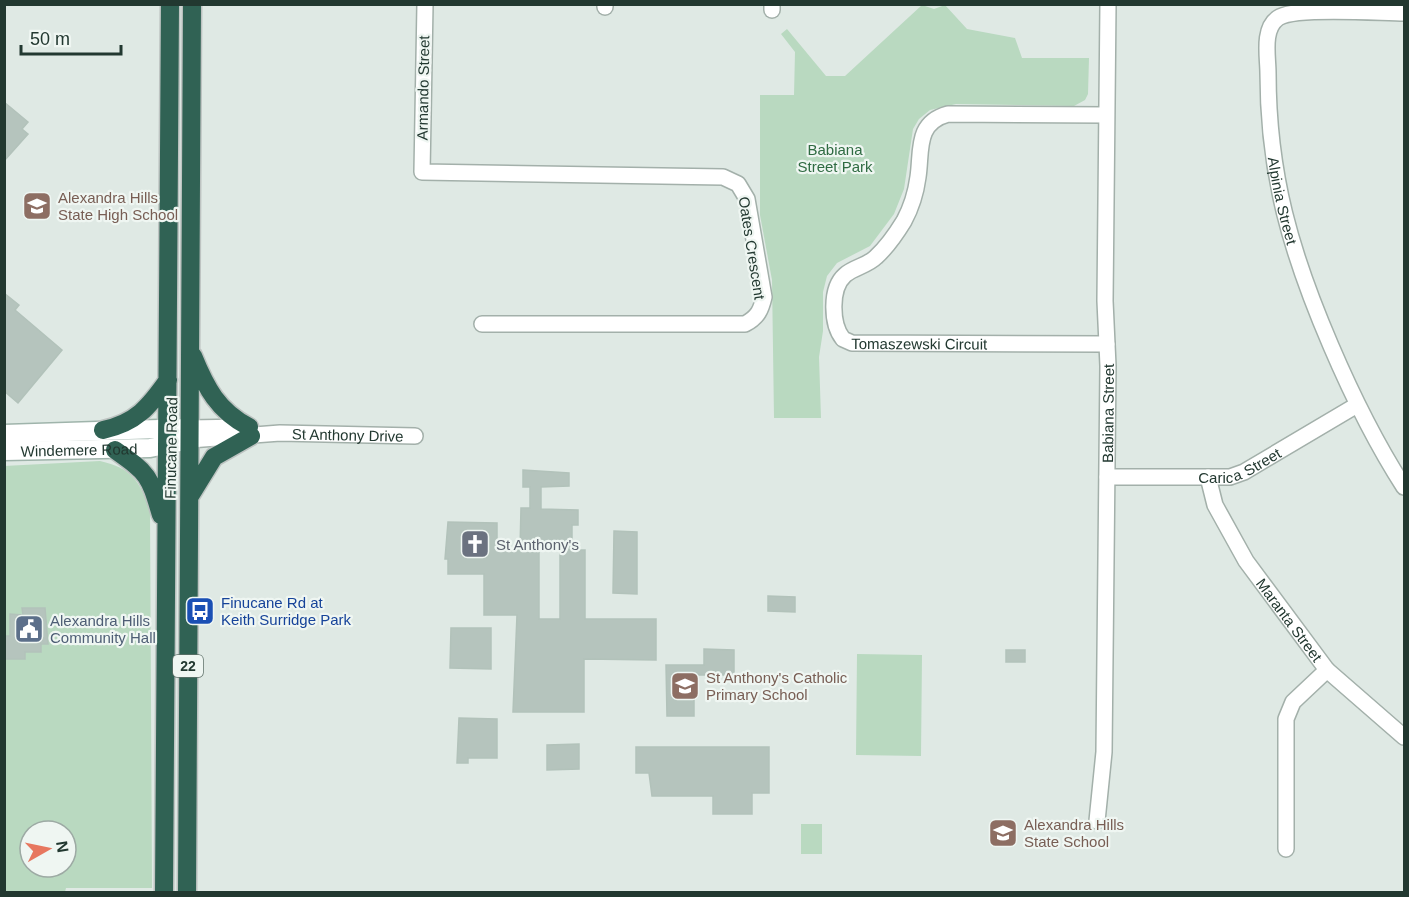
<svg xmlns="http://www.w3.org/2000/svg" width="1409" height="897" font-family="Arial,sans-serif">
<rect width="100%" height="100%" fill="#dfe9e4"/>
<path fill="#b9d9c0" fill-rule="evenodd" d="M 922,5 L 934,9 L 945,5 L 967,29 L 1015,38 L 1022,58 L 1089,58 L 1088,94 L 1085,100 L 1074,106 L 956,104 L 930,110 L 919,119 L 913,129 L 904,189 L 894,214 L 870,246 L 837,263 L 827,276 L 823,292 L 823,331 L 819,357 L 821,418 L 774,418 L 772,280 L 760,215 L 760,95 L 794,95 L 795,52 L 781,34 L 787,29 L 826,76 L 845,76 Z
M 100,461 C 132,468 139,481 150,509 L 152,888 L 66,888 L 65,892 L 5,892 L 4,466 ZM 30,831 L 66,831 L 66,867 L 30,867 Z
M 857,654 L 922,655 L 921,756 L 856,755 Z
M 801,824 L 822,824 L 822,854 L 801,854 Z"/>
<path fill="#b5c4bd" stroke="#b2c2ba" stroke-width="1.5" fill-rule="evenodd" d="M 4,102 L 28,122 L 22,129 L 28,134 L 4,161 Z
M 4,293 L 19,305 L 15,310 L 62,350 L 18,403 L 4,391 Z
M 523,470 L 569,473 L 569,486 L 541,487 L 541,509 L 578,510 L 578,525 L 572,525 L 572,550 L 585,550 L 585,619 L 656,619 L 656,660 L 584,659 L 584,712 L 513,712 L 517,615 L 484,615 L 484,574 L 448,574 L 448,559 L 445,559 L 448,522 L 497,523 L 497,549 L 520,549 L 521,508 L 530,508 L 530,487 L 523,487 ZM 539,543 L 560,543 L 560,619 L 539,619 Z
M 614,531 L 637,532 L 637,594 L 613,593 Z
M 768,596 L 795,597 L 795,612 L 768,611 Z
M 22,608 L 45,608 L 48,644 L 41,644 L 41,652 L 25,652 L 25,659 L 4,659 L 4,636 L 10,636 L 10,614 L 23,615 Z
M 451,628 L 491,628 L 491,669 L 450,668 Z
M 704,649 L 734,650 L 734,675 L 694,675 L 694,716 L 667,716 L 666,665 L 704,665 Z
M 1006,650 L 1025,650 L 1025,662 L 1006,662 Z
M 459,718 L 497,719 L 497,758 L 468,758 L 468,763 L 457,763 Z
M 579,744 L 579,769 L 547,770 L 547,745 Z
M 636,747 L 769,747 L 769,793 L 752,793 L 752,814 L 713,814 L 713,796 L 652,796 L 649,773 L 636,773 Z"/>
<g fill="none" stroke-linecap="round" stroke-linejoin="round">
<g stroke="#a3b0aa" stroke-width="18">
<g id="street">
<path d="M 425,4 L 422,172 L 723,177 L 738,184 L 747,199 L 764,297 C 761,310 758,317 745,324 L 482,324"/>
<path d="M 605,7 L 605,4"/>
<path d="M 772,10 L 772,4"/>
<path id="s1" d="M 1404,13 C 1380,13 1295,6 1278,18 C 1262,29 1268,57 1268,73 C 1268,175 1291,253 1331,346 C 1352,395 1375,442 1404,487"/>
<path id="s2" d="M 1106,115 L 948,114 C 915,123 922,151 918,177 C 916,192 911,208 904,221 C 896,234 887,247 876,257 C 867,266 854,267 845,275 C 830,288 831,324 843,339 L 852,343 L 1107,344"/>
<path d="M 190,428 L 244,427"/>
<path id="s3" d="M 190,440 L 280,433 L 415,436"/>
<path id="s4" d="M 1107,477 L 1230,477 L 1244,472 L 1357,405"/>
<path id="s5" d="M 1208,477 L 1215,505 L 1246,561 L 1327,670 L 1404,737"/>
<path id="s6" d="M 1097,821 L 1104,752 L 1108,366 L 1105,301 L 1108,4"/>
<path d="M 1286,849 L 1286,719 L 1293,702 L 1327,670"/>
</g>
</g>
<g stroke="#9fb4ab" stroke-width="21">
<g id="secondary">
<path d="M 4,434 L 190,428"/>
<path id="s7" d="M 4,451 L 150,448 L 190,440"/>
</g>
</g>
<g stroke="#bdc3c1" stroke-width="21">
<path id="highway" d="M 193,356 C 206,388 218,411 249,427
M 103,430 C 136,423 149,407 168,380
M 115,450 C 149,474 149,475 161,515
M 190,496 L 214,457 L 251,436
M 164,892 L 170,4
M 187,892 L 192,4"/>
</g>
<use href="#street" stroke="#fff" stroke-width="15"/>
<use href="#secondary" stroke="#fff" stroke-width="18"/>
<use href="#highway" stroke="#306254" stroke-width="18"/>
</g>
<defs>
<g id="school-square" transform="scale(1.5)"><rect x="-9" y="-9" width="18" height="18" rx="4" fill="#8d6e63" stroke="#eff6f2"/><path d="M0-5L7-2L0 1L-7-2ZM-4 1L0 2.5L4 1V4Q0 6-4 4Z" fill="#fff"/></g>
<g id="church-square" transform="scale(1.5)"><rect x="-9" y="-9" width="18" height="18" rx="4" fill="#6b7280" stroke="#eff6f2"/><path d="M-1.2-6h2.4v3.5h3.3v2.4h-3.3V6h-2.4V-.1h-3.3v-2.4h3.3Z" fill="#fff"/></g>
<g id="bus-square" transform="scale(1.5)"><rect x="-9" y="-9" width="18" height="18" rx="4" fill="#1a4fb4" stroke="#eff6f2"/><path d="M-5-6H5V4H4V6H2V4H-2V6H-4V4H-5ZM-3.5-4V0h7V-4ZM-3.5 1.2v1.5H-2V1.2ZM2 1.2v1.5H3.5V1.2Z" fill="#fff"/></g>
<g id="civic-square" transform="scale(1.5)"><rect x="-9" y="-9" width="18" height="18" rx="4" fill="#5c6f8a" stroke="#eff6f2"/><path d="M-.6-6.5H3V-4.5H.6V-3L4-1V1h2V6H-6V1h2V-1L-.6-3ZM-1.2 2.5V6h2.4V2.5Z" fill="#fff"/></g>
</defs>
<g fill-rule="evenodd">
<use href="#school-square" x="37" y="206"/>
<use href="#church-square" x="475" y="544"/>
<use href="#bus-square" x="200" y="611"/>
<use href="#civic-square" x="29" y="629"/>
<use href="#school-square" x="685" y="686"/>
<use href="#school-square" x="1003" y="833"/>
</g>
<g text-anchor="middle" dominant-baseline="central" stroke-width="4.5" stroke-linejoin="round" paint-order="stroke">
<rect fill="#eff6f2" stroke="#60716a" stroke-width="1.5" x="173" y="655" width="30" height="22" rx="4.5"/>
<g font-size="14" font-weight="bold" fill="#223830">
<text x="188" y="666">22</text>
</g>
<g font-size="15" fill="#223830" stroke="#eff6f2">
<text transform="translate(423 88) rotate(-89)">Armando Street</text>
<text stroke="none"><textPath href="#s1" startOffset="314">Alpinia Street</textPath></text>
<text transform="translate(752 248) rotate(81)">Oates Crescent</text>
<text stroke="none"><textPath href="#s2" startOffset="508">Tomaszewski Circuit</textPath></text>
<text stroke="none"><textPath href="#s6" startOffset="408">Babiana Street</textPath></text>
<text stroke="none"><textPath href="#s3" startOffset="158">St Anthony Drive</textPath></text>
<text transform="translate(171 448) rotate(-89)">Finucane Road</text>
<text stroke="none"><textPath href="#s7" startOffset="75">Windemere Road</textPath></text>
<text stroke="none"><textPath href="#s4" startOffset="135">Carica Street</textPath></text>
<text stroke="none"><textPath href="#s5" startOffset="166">Maranta Street</textPath></text>
</g>
<g font-size="15" fill="#2f6b42" stroke="#eff6f2">
<text x="835" y="149">Babiana<tspan x="835" dy="17">Street Park</tspan></text>
</g>
<g font-size="15" fill="#785e54" stroke="#eff6f2" text-anchor="start">
<text x="58" y="197">Alexandra Hills<tspan x="58" dy="17">State High School</tspan></text>
<text x="706" y="677">St Anthony's Catholic<tspan x="706" dy="17">Primary School</tspan></text>
<text x="1024" y="824">Alexandra Hills<tspan x="1024" dy="17">State School</tspan></text>
</g>
<g font-size="15" fill="#5b616d" stroke="#eff6f2" text-anchor="start">
<text x="496" y="544">St Anthony's</text>
</g>
<g font-size="15" fill="#164399" stroke="#eff6f2" text-anchor="start">
<text x="221" y="602">Finucane Rd at<tspan x="221" dy="17">Keith Surridge Park</tspan></text>
</g>
<g font-size="15" fill="#4e5e75" stroke="#eff6f2" text-anchor="start">
<text x="50" y="620">Alexandra Hills<tspan x="50" dy="17">Community Hall</tspan></text>
</g>
</g>
<rect width="1409" height="897" fill="none" stroke="#223830" stroke-width="12"/>
<g transform="translate(48 849) rotate(81)"><circle r="28" fill="#eff6f2" stroke="#9daaa4" stroke-width="1.5"/>
<path d="M0-4.5L10 22L0 15L-10 22Z" fill="#e7775f"/>
<text y="-9" font-size="16" font-weight="bold" text-anchor="middle" fill="#223830">N</text>
</g>
<path d="M21 45v9h100v-9" fill="none" stroke="#223830" stroke-width="3"/>
<text x="30" y="45" font-size="18" fill="#223830" stroke="#eff6f2" stroke-width="4.5" paint-order="stroke">50 m</text>
</svg>
